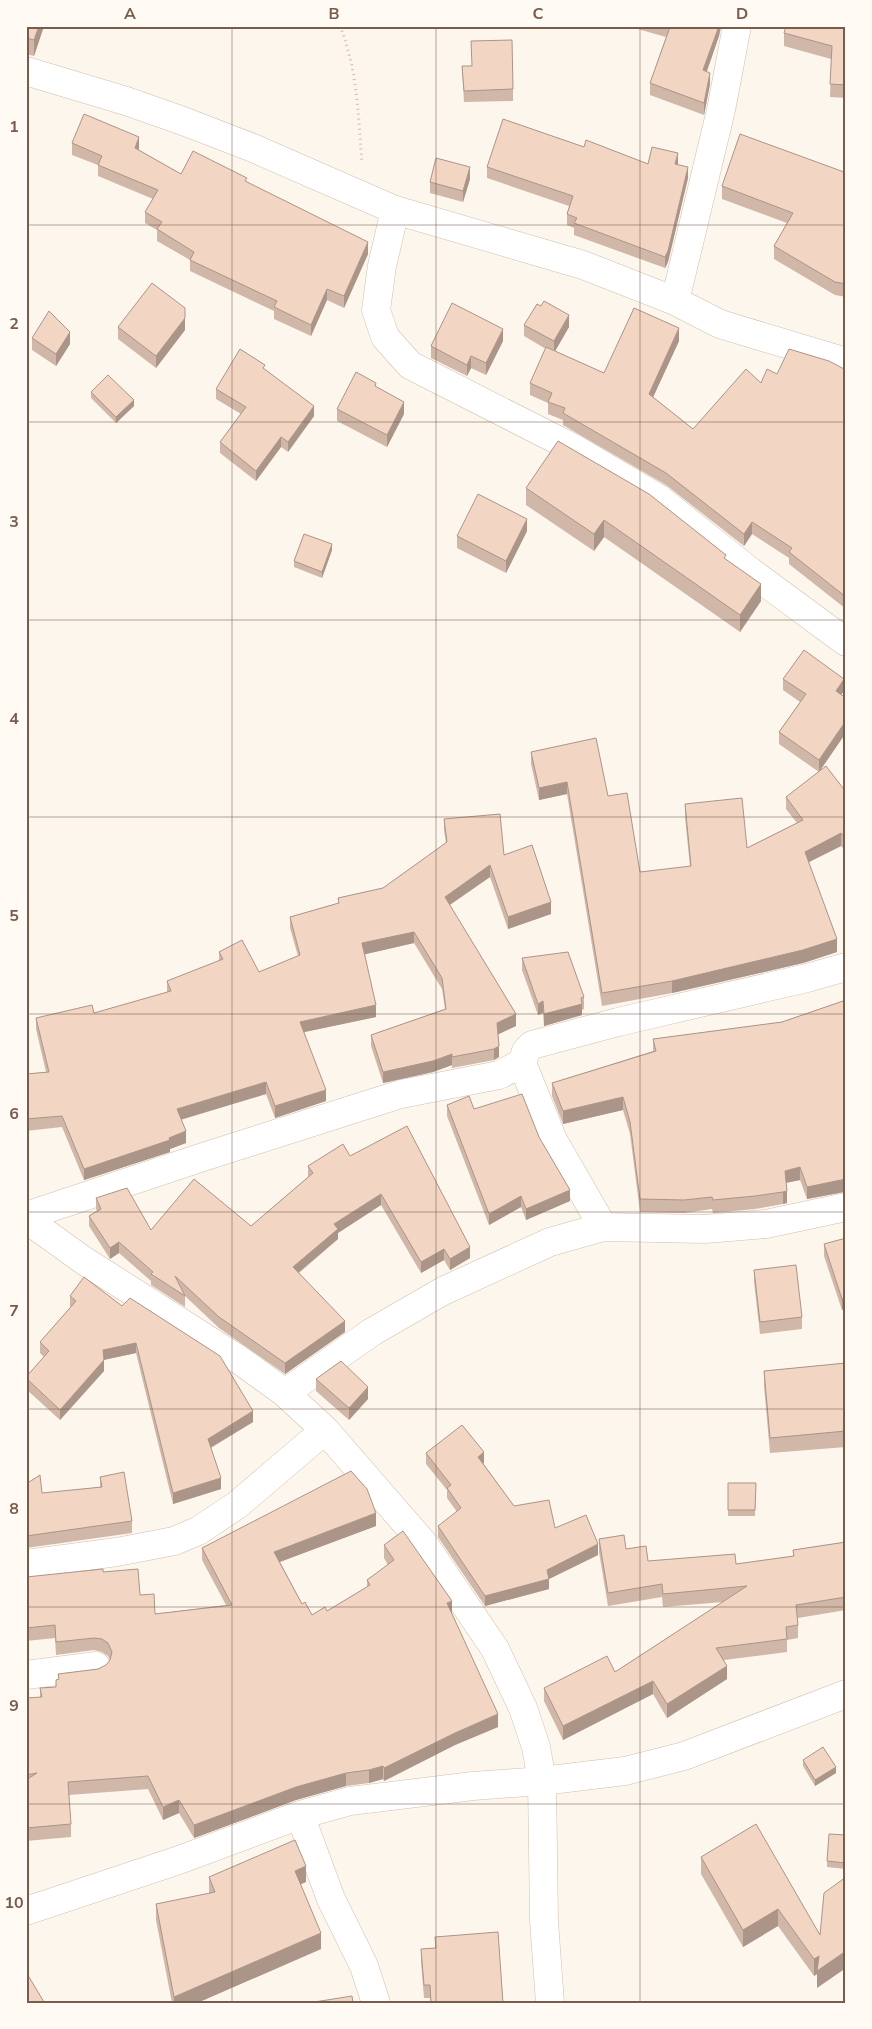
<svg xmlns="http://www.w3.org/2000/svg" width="872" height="2029" font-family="'Nunito Sans',sans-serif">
<rect width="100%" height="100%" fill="#fdf6ec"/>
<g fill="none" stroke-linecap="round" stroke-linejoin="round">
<g stroke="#d1beb0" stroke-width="29">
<path id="minor" d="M 26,71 L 126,101 L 183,121 L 253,148 L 395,210 L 583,265 L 675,301 L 720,324 L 846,362
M 395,210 L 382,266 L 376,310 L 385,337 L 410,365 L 575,449 L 658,498 L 751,572 L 846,642
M 675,301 L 721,110 L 737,26
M 522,1063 L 553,1140 L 603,1227
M 26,1216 L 203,1157 L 401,1094 L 499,1075 L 522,1063 L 526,1051 L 532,1045 L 618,1022 L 807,978 L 846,967
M 26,1219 L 83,1260 L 238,1359 L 285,1393 L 325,1430 L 424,1544 L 495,1649 L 523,1708 L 536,1747 L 542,1781 L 544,1921 L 550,2003
M 285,1393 L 372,1332 L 443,1291 L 550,1242 L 603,1227 L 705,1229 L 766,1224 L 846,1207
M 26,1564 L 117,1552 L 174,1541 L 198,1531 L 237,1505 L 325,1430
M 26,1675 L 96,1666
M 300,1815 L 331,1899 L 364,1966 L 376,2003
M 26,1911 L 179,1860 L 300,1815 L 350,1801 L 473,1786 L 542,1781 L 625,1771 L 684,1756 L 846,1694"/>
</g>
<path stroke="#d9b8a5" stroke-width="3" stroke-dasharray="1 4" stroke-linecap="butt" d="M 340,26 C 358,72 358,115 362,163"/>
<use href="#minor" stroke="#fff" stroke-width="28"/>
</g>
<path fill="#d1b7a8" d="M 26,26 L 44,26 L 34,56 L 26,54 Z
M 627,26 L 721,26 L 719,36 L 707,71 L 710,84 L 704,115 L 650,95 L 650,83 L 666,37 Z
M 846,26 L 846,98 L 830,97 L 831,59 L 784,46 L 784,33 Z
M 462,66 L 513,89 L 513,101 L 464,102 Z
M 72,143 L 139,148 L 139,150 L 181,174 L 247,182 L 368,254 L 344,308 L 327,300 L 311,336 L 274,319 L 274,311 L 190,271 L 190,260 L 157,241 L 157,230 L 145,223 L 145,212 L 153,199 L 98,176 L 98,165 L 72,155 Z
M 584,147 L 648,164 L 678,164 L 688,178 L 668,262 L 665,268 L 574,235 L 574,228 L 567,225 L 567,214 L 569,206 L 487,178 L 487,167 Z
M 846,157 L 846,297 L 835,295 L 774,259 L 774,246 L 787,223 L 722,199 L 722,186 L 844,172 Z
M 470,179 L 463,202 L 430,193 L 430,182 Z
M 524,325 L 569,327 L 555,351 L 604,373 L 679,341 L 653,397 L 693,429 L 761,383 L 777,374 L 846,370 L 846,609 L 789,564 L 789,558 L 752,534 L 744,546 L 666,485 L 563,425 L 563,420 L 548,414 L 548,403 L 530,395 L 530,383 L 546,349 L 524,336 Z
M 118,327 L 185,330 L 156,368 L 118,339 Z
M 32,338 L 70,344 L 56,366 L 32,350 Z
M 503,341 L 486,375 L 471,368 L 467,376 L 431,358 L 431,346 Z
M 265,369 L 314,416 L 288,452 L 281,447 L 256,481 L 220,453 L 220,442 L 241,414 L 216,399 L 216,389 Z
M 376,387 L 404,414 L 387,447 L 337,421 L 337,409 Z
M 91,392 L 134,406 L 116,423 L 91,398 Z
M 526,488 L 726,559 L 761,601 L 740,632 L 604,537 L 594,551 L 526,505 Z
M 527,531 L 506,573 L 457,548 L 457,536 Z
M 332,550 L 322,578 L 294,567 L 294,561 Z
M 783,679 L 844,691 L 841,695 L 846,698 L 846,739 L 843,737 L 819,772 L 779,744 L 779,732 L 800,702 L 783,690 Z
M 531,752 L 608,796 L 640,872 L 690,867 L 685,817 L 685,804 L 747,848 L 797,823 L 786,809 L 786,797 L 846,792 L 846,851 L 841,846 L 809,862 L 837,952 L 803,963 L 672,993 L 602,1006 L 567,794 L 539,800 L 531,764 Z
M 444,819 L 504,855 L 551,914 L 508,929 L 490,877 L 450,905 L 516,1026 L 498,1034 L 499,1057 L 494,1060 L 452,1068 L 452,1065 L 433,1072 L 383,1083 L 371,1046 L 371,1035 L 445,1009 L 442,989 L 414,943 L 365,954 L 376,1017 L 304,1032 L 326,1101 L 275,1118 L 266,1094 L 181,1119 L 186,1143 L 170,1149 L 170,1152 L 84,1180 L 62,1127 L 26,1131 L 26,1074 L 46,1072 L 36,1029 L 36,1018 L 94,1013 L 167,993 L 167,981 L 219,961 L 219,952 L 259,972 L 298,956 L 290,928 L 290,917 L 338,903 L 338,898 L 383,888 L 446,843 L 444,830 Z
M 522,958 L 584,997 L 584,1009 L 582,1010 L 582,1015 L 544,1026 L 543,1013 L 538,1015 L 522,970 Z
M 846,1000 L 846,1192 L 807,1199 L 800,1180 L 786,1183 L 787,1203 L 783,1204 L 755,1209 L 713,1213 L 712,1209 L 684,1213 L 640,1212 L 630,1134 L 623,1110 L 563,1124 L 552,1096 L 552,1083 L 653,1051 L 653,1039 L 782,1022 Z
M 447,1105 L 474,1109 L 539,1137 L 570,1201 L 526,1220 L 521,1207 L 489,1225 L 447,1116 Z
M 350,1156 L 470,1258 L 450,1270 L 444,1260 L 421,1273 L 381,1205 L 338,1233 L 338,1239 L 299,1273 L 345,1332 L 285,1374 L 219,1328 L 185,1296 L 185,1307 L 151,1285 L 151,1281 L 119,1253 L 110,1259 L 89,1226 L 89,1216 L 97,1211 L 96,1209 L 96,1198 L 151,1230 L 251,1226 L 308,1177 L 308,1166 Z
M 846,1238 L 842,1310 L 824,1256 L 824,1244 Z
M 754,1270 L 802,1317 L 802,1329 L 760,1334 L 754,1282 Z
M 70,1296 L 253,1422 L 211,1448 L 221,1489 L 173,1504 L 136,1353 L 104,1360 L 104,1371 L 60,1420 L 26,1389 L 26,1377 L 44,1357 L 40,1353 L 40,1342 L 71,1307 L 70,1306 Z
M 846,1363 L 846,1447 L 770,1453 L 764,1386 L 764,1371 Z
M 316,1379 L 368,1399 L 349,1420 L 316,1391 Z
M 426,1453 L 484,1463 L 483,1463 L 514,1506 L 555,1528 L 598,1555 L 549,1579 L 549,1589 L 485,1606 L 438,1537 L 438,1526 L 457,1512 L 447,1498 L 447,1490 L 426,1464 Z
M 100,1477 L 132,1521 L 132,1533 L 26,1548 L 26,1484 L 42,1493 L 100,1487 Z
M 728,1483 L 756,1483 L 755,1516 L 728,1516 Z
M 376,1526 L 280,1562 L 302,1604 L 312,1615 L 327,1611 L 367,1587 L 367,1580 L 388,1565 L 384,1558 L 384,1545 L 452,1614 L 498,1727 L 455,1745 L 384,1781 L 383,1779 L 369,1783 L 346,1786 L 296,1800 L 194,1838 L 179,1813 L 163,1820 L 148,1789 L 69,1795 L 71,1824 L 71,1837 L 26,1841 L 26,1698 L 40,1697 L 40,1688 L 56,1687 L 56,1680 L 58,1679 L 58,1674 L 98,1669 L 106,1665 L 110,1660 L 108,1656 L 102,1652 L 94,1650 L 56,1655 L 55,1638 L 26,1641 L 26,1577 L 103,1572 L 140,1595 L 155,1614 L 226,1605 L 202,1560 L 202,1548 Z
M 599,1539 L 626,1549 L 648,1561 L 736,1564 L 793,1556 L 793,1550 L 846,1542 L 846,1610 L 798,1618 L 798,1638 L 787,1640 L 787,1652 L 724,1660 L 727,1679 L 667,1718 L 653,1694 L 563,1740 L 544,1701 L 544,1688 L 615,1672 L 723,1602 L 663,1607 L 662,1597 L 608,1606 L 599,1552 Z
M 803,1760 L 836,1773 L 815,1786 L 803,1766 Z
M 846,1835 L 846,1869 L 827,1867 L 827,1861 Z
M 701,1857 L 820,1935 L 817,1988 L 817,1974 L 814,1976 L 778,1926 L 743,1947 L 701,1874 Z
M 209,1877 L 306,1882 L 300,1884 L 321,1949 L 197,2003 L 172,2003 L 156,1920 L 156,1904 L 209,1894 Z
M 435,1937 L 503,2003 L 508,2003 L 430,2003 L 430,1998 L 424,1998 L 421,1962 L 421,1949 L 435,1948 Z"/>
<path fill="#aa9588" d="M 39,26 L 44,26 L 34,56 L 34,40 Z
M 719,26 L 721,26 L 719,36 L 703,82 L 703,70 Z
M 710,73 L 710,84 L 704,115 L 704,103 Z
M 139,137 L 139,148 L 135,159 L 135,148 Z
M 678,153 L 678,165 L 675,164 Z
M 470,167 L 470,179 L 463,202 L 463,191 Z
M 688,167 L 688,178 L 668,262 L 665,268 L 665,257 Z
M 368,242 L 368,254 L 344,308 L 344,296 Z
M 327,289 L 327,300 L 311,336 L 311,325 Z
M 569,315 L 569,327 L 554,353 L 554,341 Z
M 185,318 L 185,330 L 156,368 L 156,356 Z
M 679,328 L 679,341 L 649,406 L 649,394 Z
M 503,329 L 503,341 L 486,375 L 486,363 Z
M 70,332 L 70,344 L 56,366 L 56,354 Z
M 471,356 L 471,368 L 467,376 L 467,365 Z
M 134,400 L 134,406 L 116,423 L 116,417 Z
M 404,402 L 404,414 L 387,447 L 387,435 Z
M 314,406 L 314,416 L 288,452 L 288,442 Z
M 281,437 L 281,447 L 256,481 L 256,471 Z
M 527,519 L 527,531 L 506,573 L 506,561 Z
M 604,520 L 604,537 L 594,551 L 594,534 Z
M 752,522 L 752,534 L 744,546 L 744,534 Z
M 332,544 L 332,550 L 322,578 L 322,572 Z
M 761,584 L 761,601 L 740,632 L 740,615 Z
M 844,679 L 844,691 L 836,702 L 836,691 Z
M 843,725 L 843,737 L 819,772 L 819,760 Z
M 567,782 L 567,794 L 539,800 L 539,788 Z
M 841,833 L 841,846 L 805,864 L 805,852 Z
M 490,865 L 490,877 L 445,908 L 445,897 Z
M 551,902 L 551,914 L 508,929 L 508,917 Z
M 414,932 L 414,943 L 362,955 L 362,943 Z
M 837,939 L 837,952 L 803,963 L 672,993 L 672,981 Z
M 543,1001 L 543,1013 L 538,1015 L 538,1004 Z
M 582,1004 L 582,1015 L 544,1026 L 544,1014 Z
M 376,1005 L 376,1017 L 300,1033 L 300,1022 Z
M 516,1014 L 516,1026 L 497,1035 L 497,1023 Z
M 499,1046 L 499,1057 L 494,1060 L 494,1049 Z
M 452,1054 L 452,1065 L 433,1072 L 383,1083 L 383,1072 Z
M 266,1082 L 266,1094 L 177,1121 L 177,1109 Z
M 326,1090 L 326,1101 L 275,1118 L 275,1106 Z
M 623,1097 L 623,1110 L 563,1124 L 563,1111 Z
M 186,1131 L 186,1143 L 170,1149 L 170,1152 L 84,1180 L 84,1169 Z
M 800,1167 L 800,1180 L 785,1183 L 785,1171 Z
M 843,1179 L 843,1192 L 807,1199 L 807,1187 Z
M 570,1190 L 570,1201 L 526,1220 L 526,1209 Z
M 787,1191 L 787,1203 L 783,1204 L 783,1192 Z
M 381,1194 L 381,1205 L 338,1233 L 338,1239 L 293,1277 L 293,1267 L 334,1224 Z
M 521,1196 L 521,1207 L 489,1225 L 489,1214 Z
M 119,1242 L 119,1253 L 110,1259 L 110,1248 Z
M 470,1247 L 470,1258 L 450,1270 L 450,1259 Z
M 444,1249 L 444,1260 L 421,1273 L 421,1262 Z
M 846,1297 L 846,1309 L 842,1310 L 842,1299 Z
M 345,1321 L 345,1332 L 285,1374 L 285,1363 Z
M 136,1343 L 136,1353 L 103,1360 L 103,1350 Z
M 104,1360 L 104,1371 L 60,1420 L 60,1410 Z
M 368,1387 L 368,1399 L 349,1420 L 349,1408 Z
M 253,1411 L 253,1422 L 208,1449 L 208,1439 Z
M 484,1452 L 484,1463 L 478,1467 L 478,1457 Z
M 221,1478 L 221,1489 L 173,1504 L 173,1493 Z
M 376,1513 L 376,1526 L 274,1564 L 274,1552 Z
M 598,1544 L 598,1555 L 549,1579 L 549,1589 L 485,1606 L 485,1596 L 547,1570 Z
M 452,1601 L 452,1614 L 447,1603 Z
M 727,1666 L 727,1679 L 667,1718 L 667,1704 Z
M 653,1681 L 653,1694 L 563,1740 L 563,1726 Z
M 498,1714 L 498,1727 L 455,1745 L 384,1781 L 384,1768 L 455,1733 Z
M 383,1766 L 383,1779 L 369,1783 L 369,1770 Z
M 836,1767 L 836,1773 L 815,1786 L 815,1780 Z
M 346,1773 L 346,1786 L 296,1800 L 194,1838 L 194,1825 L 296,1787 Z
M 179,1800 L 179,1813 L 163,1820 L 163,1807 Z
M 306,1866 L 306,1882 L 295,1887 L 295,1871 Z
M 778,1909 L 778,1926 L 743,1947 L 743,1930 Z
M 321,1933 L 321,1949 L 197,2003 L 174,2003 L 174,1997 Z
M 846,1951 L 846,1968 L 817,1988 L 817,1974 L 814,1976 L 814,1959 L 819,1956 Z"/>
<path fill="#f3d5c3" stroke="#aa9588" d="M 26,26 L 39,26 L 34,40 L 26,38 Z
M 669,26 L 719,26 L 703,70 L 710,73 L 704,103 L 650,83 L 670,27 Z
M 786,26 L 846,26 L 846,85 L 830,84 L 832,46 L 784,33 Z
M 512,40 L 513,89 L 464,91 L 462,66 L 472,66 L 471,41 Z
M 84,114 L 139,137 L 135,148 L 181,174 L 193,151 L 247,178 L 245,181 L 368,242 L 344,296 L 327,289 L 311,325 L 274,307 L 277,301 L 190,260 L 194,252 L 157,229 L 162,222 L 145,212 L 158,190 L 98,165 L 102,156 L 72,143 Z
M 503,119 L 584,147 L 586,140 L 648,164 L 652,147 L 678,153 L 675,164 L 688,167 L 668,251 L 665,257 L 574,223 L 577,218 L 567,214 L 573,196 L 487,167 Z
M 740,134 L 844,172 L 846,157 L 846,284 L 835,282 L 774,246 L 793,213 L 722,186 Z
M 436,158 L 470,167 L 463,191 L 430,182 Z
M 152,283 L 185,308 L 185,318 L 156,356 L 118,327 Z
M 544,301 L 569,315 L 554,341 L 524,325 L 537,304 L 541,306 Z
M 452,303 L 503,329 L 486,363 L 471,356 L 467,365 L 431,346 Z
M 634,308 L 679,328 L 649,394 L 693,429 L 746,369 L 761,383 L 767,369 L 777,374 L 789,349 L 829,361 L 846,370 L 846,543 L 844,545 L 846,546 L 846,597 L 789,552 L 792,548 L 752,522 L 744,534 L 666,473 L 563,413 L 565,408 L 548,402 L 552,393 L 530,383 L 546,347 L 604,373 Z
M 49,311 L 70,332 L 56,354 L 32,338 Z
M 240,349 L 265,365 L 263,368 L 314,406 L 288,442 L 281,437 L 256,471 L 220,442 L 246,407 L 216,389 Z
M 356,372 L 376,383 L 375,386 L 404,402 L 387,435 L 337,409 Z
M 108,375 L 134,400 L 116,417 L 91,392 Z
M 558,441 L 649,494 L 726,555 L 724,558 L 761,584 L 740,615 L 604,520 L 594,534 L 526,488 Z
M 478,494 L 527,519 L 506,561 L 457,536 Z
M 304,534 L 332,544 L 322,572 L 294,561 Z
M 804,650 L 844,679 L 836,691 L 846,698 L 846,727 L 843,725 L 819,760 L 779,732 L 806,694 L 783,679 Z
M 596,738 L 608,796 L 627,793 L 640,872 L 691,866 L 685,804 L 742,798 L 747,848 L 803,820 L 786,797 L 826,766 L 846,792 L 846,839 L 841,833 L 805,852 L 837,939 L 803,950 L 672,981 L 602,993 L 567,782 L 539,788 L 531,752 Z
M 500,814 L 504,855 L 532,845 L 551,902 L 508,917 L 490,865 L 445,897 L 516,1014 L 497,1023 L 499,1046 L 494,1049 L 452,1057 L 452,1054 L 433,1061 L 383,1072 L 371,1035 L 446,1009 L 442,978 L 414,932 L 362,943 L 376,1005 L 300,1022 L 326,1090 L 275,1106 L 266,1082 L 177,1109 L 186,1131 L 169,1138 L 170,1140 L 84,1169 L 62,1116 L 26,1119 L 26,1074 L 49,1072 L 36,1018 L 92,1005 L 94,1013 L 171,991 L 167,981 L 223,959 L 219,952 L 242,940 L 259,972 L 300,955 L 290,917 L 339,903 L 338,898 L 383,888 L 447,842 L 444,819 Z
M 568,952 L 584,997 L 581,998 L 582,1004 L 544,1014 L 543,1001 L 538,1004 L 522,958 Z
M 846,1000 L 846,1179 L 807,1187 L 800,1167 L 785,1171 L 787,1191 L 783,1192 L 755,1196 L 713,1200 L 712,1197 L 684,1200 L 640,1199 L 630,1122 L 623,1097 L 563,1111 L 552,1083 L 656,1051 L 653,1039 L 782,1022 Z
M 522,1094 L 539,1137 L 570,1190 L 526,1209 L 521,1196 L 489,1214 L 447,1105 L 469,1096 L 474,1109 Z
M 407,1126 L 470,1247 L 450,1259 L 444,1249 L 421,1262 L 381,1194 L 334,1224 L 338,1229 L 293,1267 L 345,1321 L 285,1363 L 219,1317 L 175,1276 L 185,1296 L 151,1274 L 153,1272 L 119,1242 L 110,1248 L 89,1216 L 101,1209 L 96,1198 L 127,1188 L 151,1230 L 194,1179 L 251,1226 L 313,1173 L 308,1166 L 343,1144 L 350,1156 Z
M 846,1238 L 846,1297 L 842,1299 L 824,1244 Z
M 796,1265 L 802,1317 L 760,1322 L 754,1270 Z
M 84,1277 L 122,1306 L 130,1298 L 220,1356 L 253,1411 L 208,1439 L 221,1478 L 173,1493 L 136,1343 L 103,1350 L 104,1360 L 60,1410 L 26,1378 L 26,1377 L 49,1351 L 40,1342 L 76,1301 L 70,1296 Z
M 341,1361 L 368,1387 L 349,1408 L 316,1379 Z
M 846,1363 L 846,1431 L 770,1438 L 764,1371 Z
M 462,1425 L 484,1452 L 478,1457 L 514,1506 L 549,1500 L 555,1528 L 586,1515 L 598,1544 L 547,1570 L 549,1579 L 485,1596 L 438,1526 L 461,1508 L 447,1488 L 451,1485 L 426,1453 Z
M 351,1471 L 367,1489 L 376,1513 L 274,1552 L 302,1604 L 305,1602 L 312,1615 L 325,1607 L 327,1611 L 370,1585 L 367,1580 L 394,1560 L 384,1545 L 403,1531 L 452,1601 L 447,1603 L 498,1714 L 455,1733 L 384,1768 L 383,1766 L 369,1770 L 346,1773 L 296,1787 L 194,1825 L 179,1800 L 163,1807 L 148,1776 L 68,1782 L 71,1824 L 26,1828 L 26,1780 L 37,1773 L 26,1775 L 26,1698 L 42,1697 L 40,1688 L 56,1687 L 56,1680 L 59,1679 L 58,1674 L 98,1669 L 106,1665 L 110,1660 L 112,1652 L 108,1643 L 102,1639 L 94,1638 L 56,1642 L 55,1625 L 26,1628 L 26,1577 L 103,1569 L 103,1572 L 138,1569 L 140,1595 L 154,1594 L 155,1614 L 232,1605 L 202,1548 Z
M 124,1472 L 132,1521 L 26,1536 L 26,1484 L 40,1475 L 42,1493 L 102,1487 L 100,1477 Z
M 728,1483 L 756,1483 L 755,1510 L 728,1510 Z
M 624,1535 L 626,1549 L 646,1546 L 648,1561 L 735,1554 L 736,1564 L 794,1556 L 793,1550 L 846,1542 L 846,1597 L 796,1605 L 798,1625 L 786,1627 L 787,1639 L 716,1648 L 727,1666 L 667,1704 L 653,1681 L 563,1726 L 544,1688 L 607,1656 L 615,1672 L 747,1586 L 663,1594 L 662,1584 L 608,1593 L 599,1539 Z
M 823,1747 L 836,1767 L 815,1780 L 803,1760 Z
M 756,1824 L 820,1935 L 824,1893 L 846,1877 L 846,1951 L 817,1971 L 819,1956 L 814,1959 L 778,1909 L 743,1930 L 701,1857 Z
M 829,1834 L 846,1835 L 846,1863 L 827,1861 Z
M 295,1840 L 306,1866 L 295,1871 L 321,1933 L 174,1997 L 156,1904 L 215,1892 L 209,1877 Z
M 498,1932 L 503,2003 L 508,2003 L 431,2003 L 430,1985 L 424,1985 L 421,1949 L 436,1948 L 435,1937 Z
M 26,1972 L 44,2002 L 43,2003 L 26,2003 Z
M 352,1996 L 353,2003 L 308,2003 Z"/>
<path fill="none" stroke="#7a5c4d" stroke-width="1" stroke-opacity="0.55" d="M 232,26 L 232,2003M 436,26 L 436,2003M 640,26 L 640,2003M 26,225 L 846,225M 26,422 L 846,422M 26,620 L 846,620M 26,817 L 846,817M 26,1014 L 846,1014M 26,1212 L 846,1212M 26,1409 L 846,1409M 26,1607 L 846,1607M 26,1804 L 846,1804"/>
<rect width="872" height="2029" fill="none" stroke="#fffaf3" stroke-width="55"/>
<rect x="28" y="28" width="816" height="1974" fill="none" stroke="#7a5c4d" stroke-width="2"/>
<g font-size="16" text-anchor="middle" font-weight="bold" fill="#7a5c4d">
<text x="130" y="19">A</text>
<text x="334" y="19">B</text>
<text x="538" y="19">C</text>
<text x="742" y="19">D</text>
<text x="14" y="132">1</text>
<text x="14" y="329">2</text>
<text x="14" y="527">3</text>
<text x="14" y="724">4</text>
<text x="14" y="921">5</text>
<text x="14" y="1119">6</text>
<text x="14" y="1316">7</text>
<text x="14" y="1514">8</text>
<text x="14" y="1711">9</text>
<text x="14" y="1908">10</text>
</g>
</svg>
